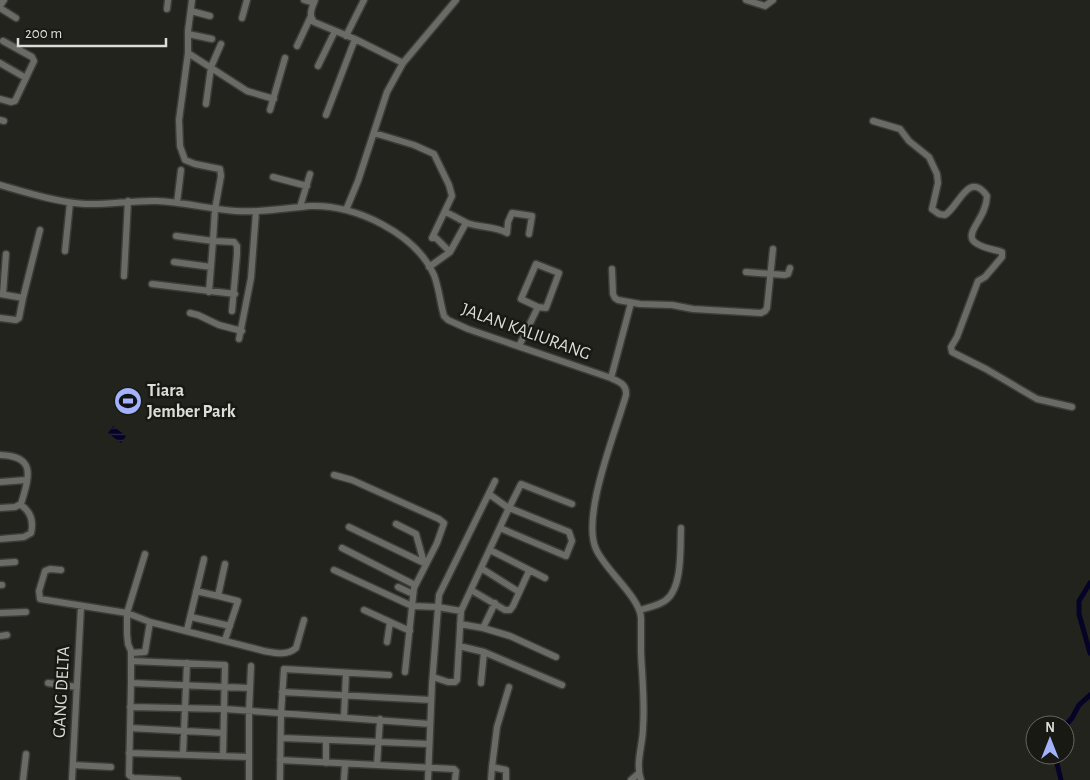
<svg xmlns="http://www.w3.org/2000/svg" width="1090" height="780" font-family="'Alegreya Sans',sans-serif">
<defs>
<pattern id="water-rules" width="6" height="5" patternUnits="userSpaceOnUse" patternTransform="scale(1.25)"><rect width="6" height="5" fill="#050426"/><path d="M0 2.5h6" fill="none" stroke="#292845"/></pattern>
</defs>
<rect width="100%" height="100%" fill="#22231d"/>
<path fill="url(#water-rules)" d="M 113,426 L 126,436 L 121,443 L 108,433 Z"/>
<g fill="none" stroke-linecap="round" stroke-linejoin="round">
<path stroke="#050426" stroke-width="5" d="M 1090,583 L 1079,601 L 1079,614 L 1090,653
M 1065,726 L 1072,718 L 1079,705 L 1090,695
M 1055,755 L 1061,780"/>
<g stroke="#3c3d37" stroke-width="9">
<path id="minor" d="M 304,0 L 314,3
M 315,0 C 312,8 308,15 314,22 L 355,39 L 403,63
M 746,0 L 765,6 L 773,0
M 0,6 L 4,0
M 0,8 L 16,18
M 167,9 L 168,0
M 191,11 L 210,16
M 242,18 L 247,0
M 188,34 L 212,39
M 346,36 L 364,0
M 297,46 L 311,16
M 188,53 L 247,91 L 274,99
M 0,63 L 26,78
M 318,66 L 335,31
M 0,99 L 11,102 L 15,101 L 34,61 L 32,57 L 3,41
M 206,104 L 211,67 L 221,44
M 270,110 L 285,58
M 326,115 L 355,39
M 0,120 L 4,121
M 873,121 L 900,129 L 909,141 L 929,157 L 937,174 L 938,183 L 932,209 L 939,214 L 945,215 C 959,206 969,170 987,196 C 986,227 946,240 999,251 L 1002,252 L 1002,257 L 985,277 L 978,281 L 957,337 L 951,347 L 952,352 L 986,369 L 1037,399 L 1072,407
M 374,133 L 414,145 L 434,154 L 449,185 L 452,196 L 432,238 L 436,238 L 450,252
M 273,177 L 307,186
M 0,185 C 28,193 56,202 85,204 C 109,205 133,200 157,201 C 183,202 209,209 236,211 C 261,213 286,208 311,206 C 355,204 416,234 434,275 C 439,288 440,302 444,316 L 448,320 L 468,329 L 611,378 C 619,382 627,384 626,395 C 616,431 581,516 596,549 C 605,570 640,597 641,618 C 641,629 641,640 641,652 C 642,677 645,702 643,728 C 643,744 635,764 641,780
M 177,203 L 181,170
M 300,207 L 310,174
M 346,210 L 358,181 L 387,92 L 403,63 L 456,0
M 445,212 C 453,215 460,220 467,223 C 481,228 495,226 507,233 L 508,222 L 512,213 L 532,216 L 529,234
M 176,236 L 213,241 L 215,209 L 221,176 L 220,169 L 195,164 L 185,160 L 180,146 L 179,120 L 188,53 L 188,31 L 192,0
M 65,251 L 70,203
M 174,262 L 211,267
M 429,267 L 450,252 L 466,223
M 612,269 L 613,294 L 615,298 L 618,300 L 640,304 L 672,305 L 693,309 L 761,313 L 765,311 L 767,308 L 773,249
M 746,272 L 785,275 L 788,274 L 790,268
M 124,276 L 128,201
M 152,284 L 235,294
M 209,292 L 213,241 L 234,242 L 237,246 L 237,254 L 232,311
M 0,294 L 23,298
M 3,294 L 6,254
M 190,313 L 198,315 L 219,325 L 242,331
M 0,318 L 16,320 L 19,318 L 23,298 L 40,230
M 239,339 L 251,278 L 256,212
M 519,346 L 538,307 L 546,308 L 559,273 L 536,264 L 521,299 L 538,307
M 611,378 L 631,303
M 0,455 C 37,456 29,477 21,504 L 15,507 L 0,508
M 334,475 L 352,480 L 439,519 L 444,523 L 437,543 L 414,588 L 405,672
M 0,482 L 26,480
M 509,508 L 521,484 L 572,504
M 396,524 L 416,534 L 424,563
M 349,527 L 426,564
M 500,528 L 566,556 L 572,541 L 569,532 L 507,507
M 0,539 L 24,537 L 31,533 C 34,521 31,512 21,505
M 342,548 L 415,585
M 490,550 L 545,578
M 145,554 L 127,613 L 127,634 L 128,644 L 131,651 L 131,683 L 129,775 L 133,778 L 178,780
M 0,563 L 15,562
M 481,568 L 519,592
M 61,570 L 50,569 L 45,571 L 39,591 L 40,599 L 127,613 L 150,622 L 264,651 C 275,653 287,656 296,648 L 304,620
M 334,570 L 412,606 L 438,607 L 461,611
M 0,585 L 2,585
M 398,587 L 413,594
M 471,590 L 505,610 L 510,610 L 513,606 L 529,571
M 196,591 L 218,596 L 225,564
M 218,596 L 238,601 L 225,640
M 364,610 L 410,631
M 640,610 C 648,607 659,606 666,600 C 683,587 680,547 681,528
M 0,613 L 26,612
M 191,617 L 230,626
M 460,624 L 483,628 L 510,636 L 556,657
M 483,628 L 495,603
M 187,630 L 204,559
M 0,636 L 7,635
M 387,642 L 390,622
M 459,646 L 484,652 L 562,685
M 131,653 L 145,652 L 150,622
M 131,661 L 225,665 L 223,756
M 433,677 L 448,682 L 455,682 L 457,680 L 461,611 L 508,510 L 507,507 L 489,494
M 48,683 L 77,687
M 131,683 L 250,688
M 481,683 L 484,652
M 282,692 L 431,700
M 130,707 L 224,709 L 430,724
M 344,717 L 346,673
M 130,728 L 223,733
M 282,738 L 429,744
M 129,753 L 249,757
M 183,754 L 187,663
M 280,760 L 454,769 L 456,771 L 455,780
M 326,763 L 326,741
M 73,765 L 111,767
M 377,765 L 380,719
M 23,780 L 26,754
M 72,780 L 81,606
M 249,780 L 249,712 L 251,666
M 280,780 L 281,714 L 284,669 L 389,675
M 344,780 L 345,765
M 428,780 L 432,684 L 439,595 L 495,481
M 491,780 L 492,767
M 506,780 L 506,770 L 492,767 L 497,727 L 509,687
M 631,780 L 639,773"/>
</g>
<use href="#minor" stroke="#6a6b67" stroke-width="6"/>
</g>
<defs>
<g id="stadium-disc" transform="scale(1.4375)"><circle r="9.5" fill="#a2b2fd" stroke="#191913"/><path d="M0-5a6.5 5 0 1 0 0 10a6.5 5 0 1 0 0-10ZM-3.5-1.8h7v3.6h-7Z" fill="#111"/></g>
</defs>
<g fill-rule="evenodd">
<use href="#stadium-disc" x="128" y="401"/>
</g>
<g text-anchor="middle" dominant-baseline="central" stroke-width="5" stroke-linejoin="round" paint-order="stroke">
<g font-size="18" fill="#dcdcd8" stroke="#191913">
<text transform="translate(526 332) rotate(20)">JALAN KALIURANG</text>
<text transform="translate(62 692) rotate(-87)">GANG DELTA</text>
</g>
<g font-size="18" font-weight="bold" fill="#dcdcd8" stroke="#191913" text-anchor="start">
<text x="147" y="391">Tiara<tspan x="147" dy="21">Jember Park</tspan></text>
</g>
</g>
<g transform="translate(1050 740)"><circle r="24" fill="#191913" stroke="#676762"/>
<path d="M0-4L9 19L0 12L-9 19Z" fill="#a2b2fd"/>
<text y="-8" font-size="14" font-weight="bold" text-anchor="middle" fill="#dcdcd8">N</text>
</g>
<path d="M18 38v8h148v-8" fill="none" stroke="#dcdcd8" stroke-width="2.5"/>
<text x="25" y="38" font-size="15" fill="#dcdcd8" stroke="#191913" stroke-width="4" paint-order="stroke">200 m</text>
</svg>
